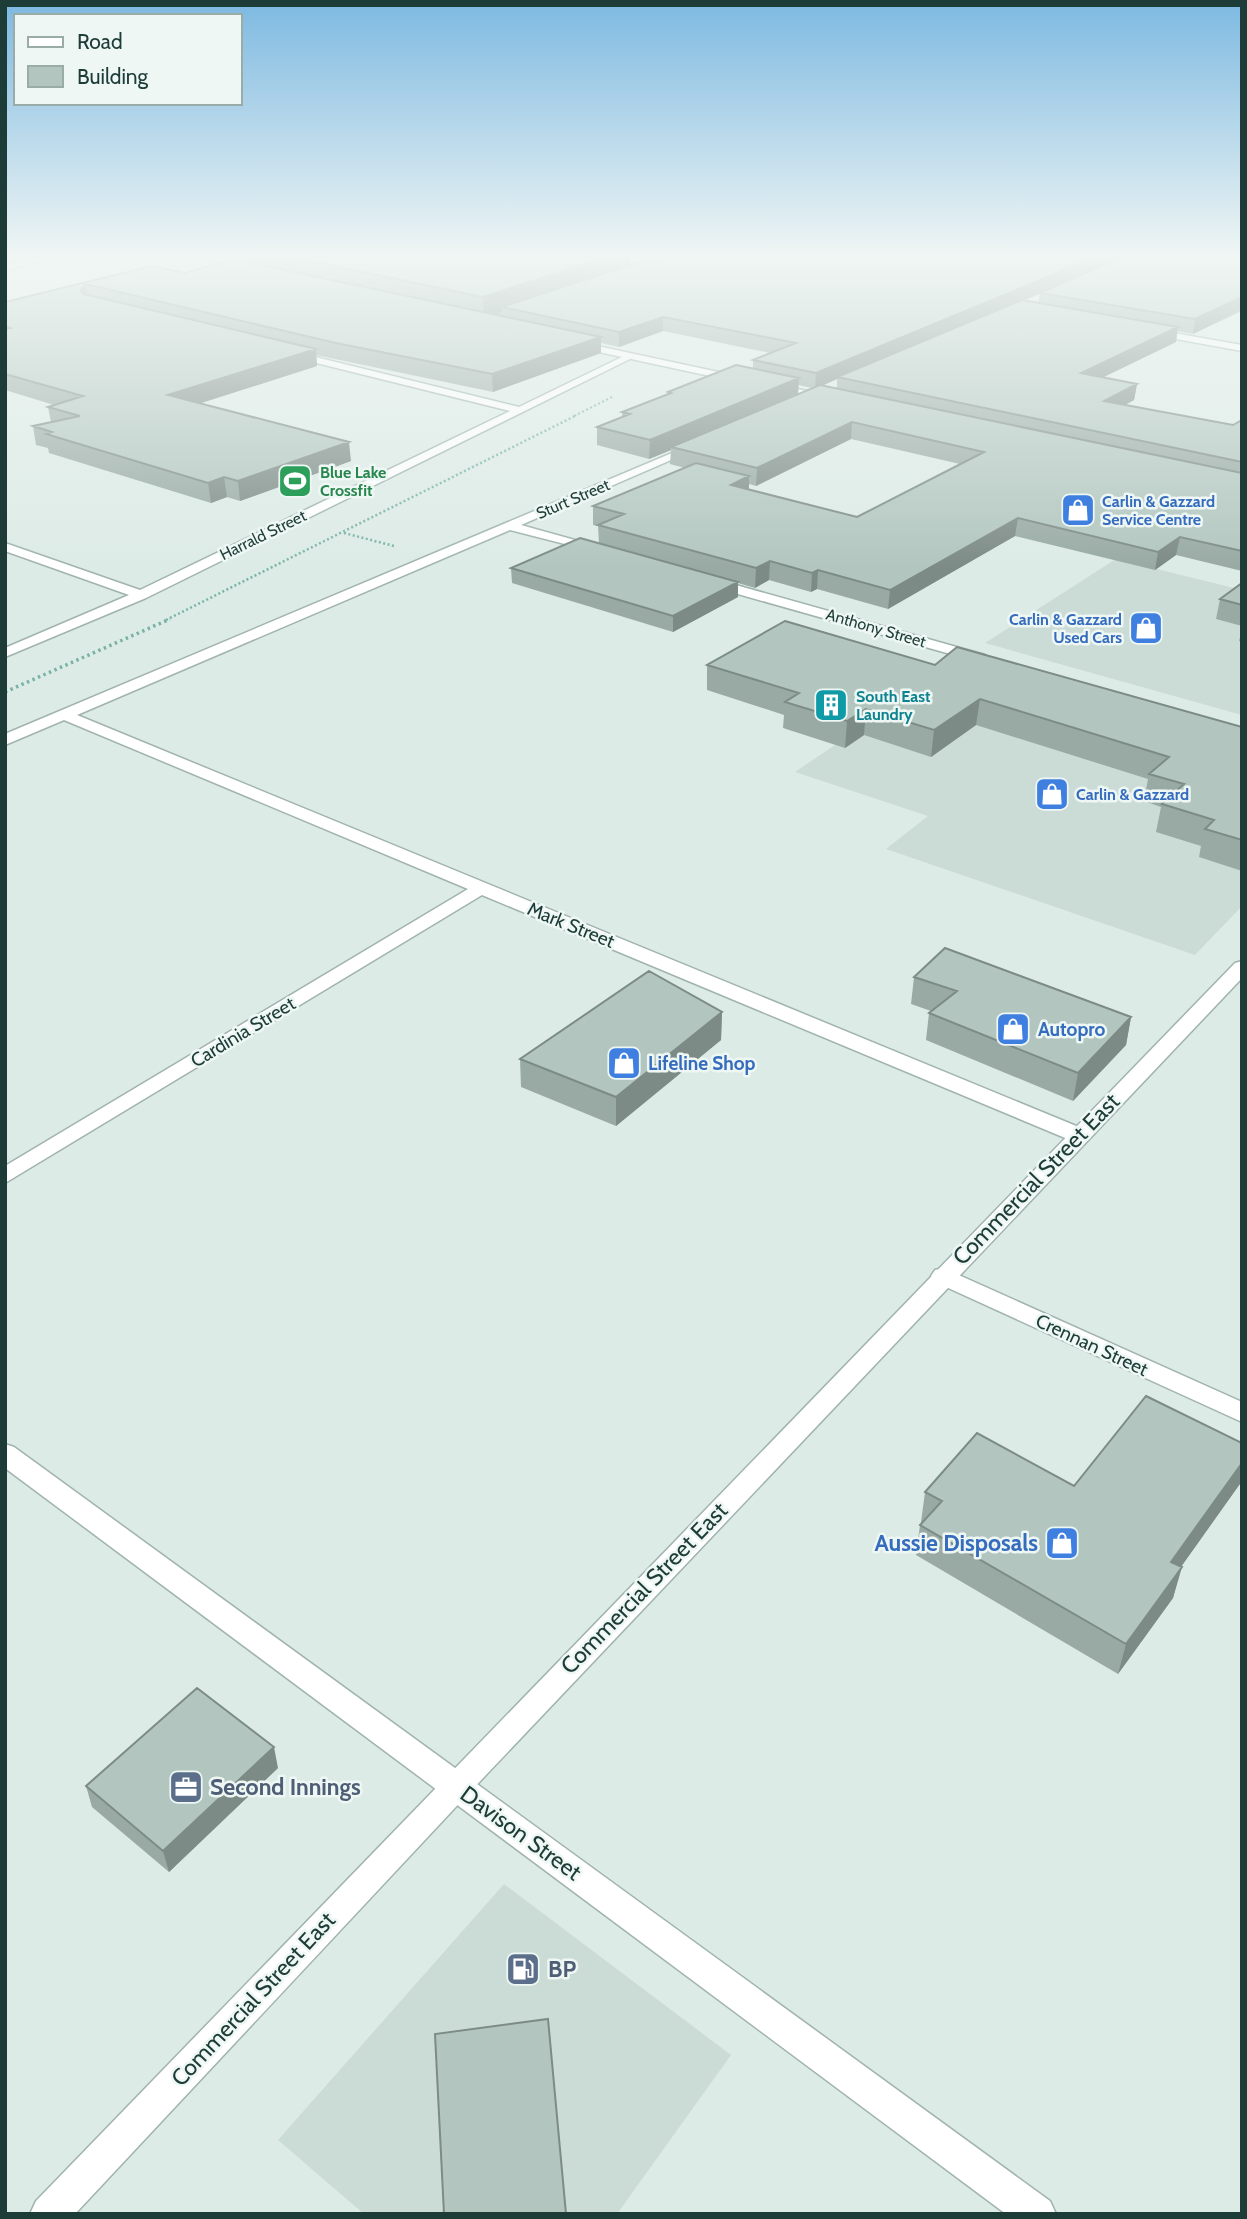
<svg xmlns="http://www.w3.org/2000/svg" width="1247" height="2219" font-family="Cabin,sans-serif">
<rect width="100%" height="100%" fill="#ddebe6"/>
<path fill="#cbdbd5" d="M 1116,559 L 1242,590 L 1242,715 L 985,643 Z
M 947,669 L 1242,753 L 1242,906 L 1195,955 L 886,849 L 928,816 L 795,772 Z
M 504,1884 L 731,2055 L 617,2214 L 364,2214 L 278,2140 Z"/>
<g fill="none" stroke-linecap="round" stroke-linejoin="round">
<g stroke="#a0b3ae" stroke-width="3">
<path id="minor" d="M 40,257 L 56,257 L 5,270 L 5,265 Z
M 1151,329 L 1242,345 L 1242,351 L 1148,334 Z
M 291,351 L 519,407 L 628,354 L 636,356 L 146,598 L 5,657 L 5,648 L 129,595 L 5,551 L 5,543 L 140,590 L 510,411 L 288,356 Z
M 691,445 L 701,447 L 521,525 L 600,547 L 600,553 L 510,530 L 77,715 L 1086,1130 L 1089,1135 L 1086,1140 L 1070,1140 L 482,895 L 5,1183 L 5,1166 L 468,889 L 64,720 L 5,745 L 5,734 Z
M 711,578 L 985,655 L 987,658 L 975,661 L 706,585 L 706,579 Z
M 943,1268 L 1242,1402 L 1242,1422 L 935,1282 L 931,1276 L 935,1270 Z
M 5,1444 L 14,1447 L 1050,2201 L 1056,2214 L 1006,2214 L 5,1468 Z"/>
</g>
<g stroke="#a0b3ae" stroke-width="3">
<path id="tertiary" d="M 171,257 L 188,257 L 242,271 L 238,274 Z
M 574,341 L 830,396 L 835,399 L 830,402 L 571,346 Z
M 1242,961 L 1242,978 L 467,1795 L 75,2214 L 30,2214 L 36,2201 L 1235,963 Z"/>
</g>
<path stroke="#7ab2a6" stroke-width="2" stroke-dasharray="2 2.5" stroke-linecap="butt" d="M 574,416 L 612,397"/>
<path stroke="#7ab2a6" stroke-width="2.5" stroke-dasharray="2 2.5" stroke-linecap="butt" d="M 344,533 L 394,546
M 166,620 L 577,415"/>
<path stroke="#7ab2a6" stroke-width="3.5" stroke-dasharray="2.5 3.5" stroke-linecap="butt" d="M 5,692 L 170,619"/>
<use href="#minor" fill="#fff" fill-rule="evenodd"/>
<use href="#tertiary" fill="#fff" fill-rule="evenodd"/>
</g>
<path fill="#99aaa4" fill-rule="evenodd" d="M 252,257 L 630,257 L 630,265 L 659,261 L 1242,257 L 1242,311 L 1193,334 L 1177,331 L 1176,342 L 1103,377 L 1137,384 L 1134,400 L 1125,405 L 1233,425 L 1242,420 L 1242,571 L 1176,555 L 1155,570 L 1015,536 L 888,609 L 817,589 L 811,592 L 769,580 L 755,588 L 738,583 L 738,597 L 673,632 L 512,583 L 511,568 L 599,543 L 598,526 L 593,525 L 593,506 L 685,468 L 670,464 L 671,450 L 649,459 L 597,445 L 597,427 L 622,417 L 622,412 L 668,394 L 668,392 L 753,369 L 753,360 L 770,353 L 663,331 L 619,347 L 601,343 L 601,353 L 493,392 L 316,355 L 317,366 L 200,403 L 351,461 L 240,501 L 227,497 L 211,503 L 49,453 L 48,448 L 36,445 L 33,426 L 51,422 L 48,407 L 54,405 L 5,390 L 5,302 L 152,266 L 185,273 L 252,263 ZM 1040,294 L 1038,303 L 1023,301 ZM 837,379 L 837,388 L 823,385 ZM 798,385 L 812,388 L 798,394 ZM 851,439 L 960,464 L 857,517 L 749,489 L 749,484 L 756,486 Z
M 1242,583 L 1242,626 L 1216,619 L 1220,599 Z
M 1242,629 L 1242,642 L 1239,641 Z
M 707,665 L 935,665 L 1242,727 L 1242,871 L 1199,857 L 1201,846 L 1156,832 L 1161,807 L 1144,801 L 1148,779 L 976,725 L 931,757 L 864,735 L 845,748 L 783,728 L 784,715 L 707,690 Z
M 914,977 L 1131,1017 L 1126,1045 L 1073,1101 L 926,1040 L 929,1013 L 931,1011 L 911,1004 Z
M 722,1012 L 721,1040 L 616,1126 L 521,1087 L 520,1059 Z
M 1242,1481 L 1181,1567 L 1173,1598 L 1118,1674 L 916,1555 L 920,1525 L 922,1523 L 921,1522 L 925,1492 L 1074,1486 Z
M 278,1768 L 169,1872 L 92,1807 L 86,1786 Z"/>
<path fill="#7d8b86" d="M 606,257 L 630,257 L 630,269 L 502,307 L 502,312 L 484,318 L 483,297 Z
M 1095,257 L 1125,257 L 840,378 L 837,377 L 837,379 L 815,389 L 816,373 Z
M 85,284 L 88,300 L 84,306 L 81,290 Z
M 1242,297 L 1241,310 L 1193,334 L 1195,319 Z
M 663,317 L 663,331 L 619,347 L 619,332 Z
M 1178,327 L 1176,342 L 1079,389 L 1081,373 Z
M 601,337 L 601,353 L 493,392 L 492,374 Z
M 316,349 L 317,366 L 170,413 L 168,395 Z
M 799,378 L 798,396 L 671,447 L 671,450 L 649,459 L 650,440 Z
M 1137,384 L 1134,400 L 1102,417 L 1104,401 Z
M 852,422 L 851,439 L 756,486 L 757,468 Z
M 349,442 L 351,461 L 240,501 L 238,481 Z
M 749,476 L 749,494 L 731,485 Z
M 224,477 L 227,497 L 211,503 L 208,483 Z
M 1018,518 L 1015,536 L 888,609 L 890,590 Z
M 1180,537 L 1176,555 L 1155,570 L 1158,552 Z
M 770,561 L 769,580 L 755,588 L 756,568 Z
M 818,570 L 817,589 L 811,592 L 812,573 Z
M 738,582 L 738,597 L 673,632 L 673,616 Z
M 980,699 L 976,725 L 931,757 L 934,730 Z
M 866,709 L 864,735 L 845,748 L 847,721 Z
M 722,1012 L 721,1040 L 616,1126 L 616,1097 Z
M 1131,1017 L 1126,1045 L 1073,1101 L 1078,1073 Z
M 1242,1463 L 1242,1481 L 1163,1592 L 1171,1562 Z
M 1182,1567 L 1173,1598 L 1118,1674 L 1126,1644 Z
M 274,1747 L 278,1768 L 169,1872 L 163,1851 Z"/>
<path fill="#b2c6bf" stroke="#7d8b86" stroke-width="2" d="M 290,257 L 606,257 L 483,297 Z
M 670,257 L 1095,257 L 816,373 L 753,360 L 796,343 L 663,317 L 619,332 L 502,307 L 649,259 L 659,261 Z
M 1122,257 L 1242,257 L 1242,297 L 1195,319 L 1040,293 Z
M 233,259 L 601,337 L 492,374 L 336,343 L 85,284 L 81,290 L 83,294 L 316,349 L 168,395 L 349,442 L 238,481 L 224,477 L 208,483 L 46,434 L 52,432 L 33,426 L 80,416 L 48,407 L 83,396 L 5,374 L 5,329 L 10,328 L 5,326 L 5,302 L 152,266 L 185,273 Z
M 1022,300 L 1178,327 L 1081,373 L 1137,384 L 1104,401 L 1233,425 L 1242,420 L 1242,462 L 837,377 Z
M 736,365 L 799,378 L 650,440 L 597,427 L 630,414 L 622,412 L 671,393 L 668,392 Z
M 820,385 L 1242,473 L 1242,551 L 1180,537 L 1158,552 L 1018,518 L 890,590 L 818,570 L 812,573 L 770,561 L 756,568 L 598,525 L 624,514 L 593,506 L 696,463 L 749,476 L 731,485 L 857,517 L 984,452 L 852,422 L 757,468 L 671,447 Z
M 580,538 L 738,582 L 673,616 L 511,568 Z
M 1242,583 L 1242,605 L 1220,599 Z
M 785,621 L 935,665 L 957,647 L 1242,727 L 1242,840 L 1205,829 L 1214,820 L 1162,804 L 1184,784 L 1149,774 L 1169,757 L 980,699 L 934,730 L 866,709 L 847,721 L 785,702 L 799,693 L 707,665 Z
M 945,948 L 1131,1017 L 1078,1073 L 929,1013 L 957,991 L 914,977 Z
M 649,971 L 722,1012 L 616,1097 L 520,1059 Z
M 1146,1396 L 1242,1443 L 1242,1463 L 1171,1562 L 1182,1567 L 1126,1644 L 920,1525 L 942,1501 L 925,1492 L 977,1433 L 1074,1486 Z
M 197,1688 L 274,1747 L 163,1851 L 86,1786 Z
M 548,2019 L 566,2214 L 444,2214 L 435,2034 Z"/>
<linearGradient id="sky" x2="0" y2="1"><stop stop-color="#7db9e1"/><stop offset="0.45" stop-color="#f0f6f4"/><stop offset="1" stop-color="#f0f6f4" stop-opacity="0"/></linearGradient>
<rect width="1247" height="568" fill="url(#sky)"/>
<defs>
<g id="stadium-square" transform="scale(1.75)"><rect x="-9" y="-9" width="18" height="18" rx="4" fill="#2e9e5b" stroke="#eef7f4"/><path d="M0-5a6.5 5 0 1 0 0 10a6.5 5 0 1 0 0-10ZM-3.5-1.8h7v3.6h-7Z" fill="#fff"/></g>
<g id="shop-square" transform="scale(1.75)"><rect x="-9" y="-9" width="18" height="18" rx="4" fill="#3f7fe0" stroke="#eef7f4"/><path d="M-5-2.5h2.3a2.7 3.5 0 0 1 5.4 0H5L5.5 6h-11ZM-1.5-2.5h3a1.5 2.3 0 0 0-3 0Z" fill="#fff"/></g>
<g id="building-square" transform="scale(1.75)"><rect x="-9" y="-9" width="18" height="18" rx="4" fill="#0f9aa8" stroke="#eef7f4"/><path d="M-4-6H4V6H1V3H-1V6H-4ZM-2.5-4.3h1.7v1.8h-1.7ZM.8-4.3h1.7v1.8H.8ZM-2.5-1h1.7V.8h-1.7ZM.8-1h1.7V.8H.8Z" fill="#fff"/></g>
<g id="office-square" transform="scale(1.75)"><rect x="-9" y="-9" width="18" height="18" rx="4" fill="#5c6f8a" stroke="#eef7f4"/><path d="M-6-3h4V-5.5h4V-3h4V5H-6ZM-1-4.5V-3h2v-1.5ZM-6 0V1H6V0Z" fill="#fff"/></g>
<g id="fuel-square" transform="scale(1.75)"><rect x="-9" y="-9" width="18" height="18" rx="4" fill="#5c6f8a" stroke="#eef7f4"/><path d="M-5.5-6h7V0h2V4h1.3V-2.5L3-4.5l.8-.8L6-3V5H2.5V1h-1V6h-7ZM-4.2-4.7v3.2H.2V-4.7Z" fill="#fff"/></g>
</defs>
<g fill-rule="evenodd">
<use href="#stadium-square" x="295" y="481"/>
<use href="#shop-square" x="1078" y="510"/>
<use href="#shop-square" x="1146" y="628"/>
<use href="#building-square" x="831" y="705"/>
<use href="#shop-square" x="1052" y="794"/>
<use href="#shop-square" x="1013" y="1029"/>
<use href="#shop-square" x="624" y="1063"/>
<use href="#shop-square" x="1062" y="1543"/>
<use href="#office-square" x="186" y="1787"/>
<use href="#fuel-square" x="523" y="1969"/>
</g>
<g text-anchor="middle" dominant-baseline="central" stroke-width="5" stroke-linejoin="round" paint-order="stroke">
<g font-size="16" font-weight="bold" fill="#27864d" stroke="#eef7f4" text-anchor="start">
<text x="320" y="472">Blue Lake<tspan x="320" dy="18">Crossfit</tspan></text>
</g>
<g font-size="16" fill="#1d3c37" stroke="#eef7f4">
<text transform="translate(573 499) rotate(-23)">Sturt Street</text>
<text transform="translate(263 535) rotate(-26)">Harrald Street</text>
<text transform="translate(876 628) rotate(16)">Anthony Street</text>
</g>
<g font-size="16" font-weight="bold" fill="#366cbe" stroke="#eef7f4" text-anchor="start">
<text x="1102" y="501">Carlin &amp; Gazzard<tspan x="1102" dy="18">Service Centre</tspan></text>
<text x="1122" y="619" text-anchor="end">Carlin &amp; Gazzard<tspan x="1122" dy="18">Used Cars</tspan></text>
<text x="1076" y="794">Carlin &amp; Gazzard</text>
</g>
<g font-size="16" font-weight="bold" fill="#0d838f" stroke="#eef7f4" text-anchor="start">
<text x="856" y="696">South East<tspan x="856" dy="18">Laundry</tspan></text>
</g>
<g font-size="19" fill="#1d3c37" stroke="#eef7f4">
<text transform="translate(571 925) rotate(22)">Mark Street</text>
<text transform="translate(243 1032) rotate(-31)">Cardinia Street</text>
<text transform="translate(1092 1345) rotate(25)">Crennan Street</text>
</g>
<g font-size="19" font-weight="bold" fill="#366cbe" stroke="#eef7f4" text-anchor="start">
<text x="1038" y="1029">Autopro</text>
<text x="648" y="1063">Lifeline Shop</text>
</g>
<g font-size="23" fill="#1d3c37" stroke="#eef7f4">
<text transform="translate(1036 1179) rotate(-46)">Commercial Street East</text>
<text transform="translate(644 1588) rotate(-46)">Commercial Street East</text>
<text transform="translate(521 1833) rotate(36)">Davison Street</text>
<text transform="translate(253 1999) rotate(-47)">Commercial Street East</text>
</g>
<g font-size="23" font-weight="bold" fill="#366cbe" stroke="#eef7f4" text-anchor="end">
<text x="1038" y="1543">Aussie Disposals</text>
</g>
<g font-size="23" font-weight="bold" fill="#4e5e75" stroke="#eef7f4" text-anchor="start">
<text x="210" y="1787">Second Innings</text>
<text x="548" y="1969">BP</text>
</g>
</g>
<rect width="1247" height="2219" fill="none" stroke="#1d3c37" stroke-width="14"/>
<rect x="14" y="14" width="228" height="91" fill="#eef7f4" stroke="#9aaca8" stroke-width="2"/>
<rect x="28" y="37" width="35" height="10" fill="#ffffff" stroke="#9aaca8" stroke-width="2"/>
<text x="77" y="49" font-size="21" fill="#1d3c37">Road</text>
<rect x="28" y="66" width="35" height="21" fill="#b2c6bf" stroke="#9aaca8" stroke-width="2"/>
<text x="77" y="84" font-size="21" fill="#1d3c37">Building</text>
</svg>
